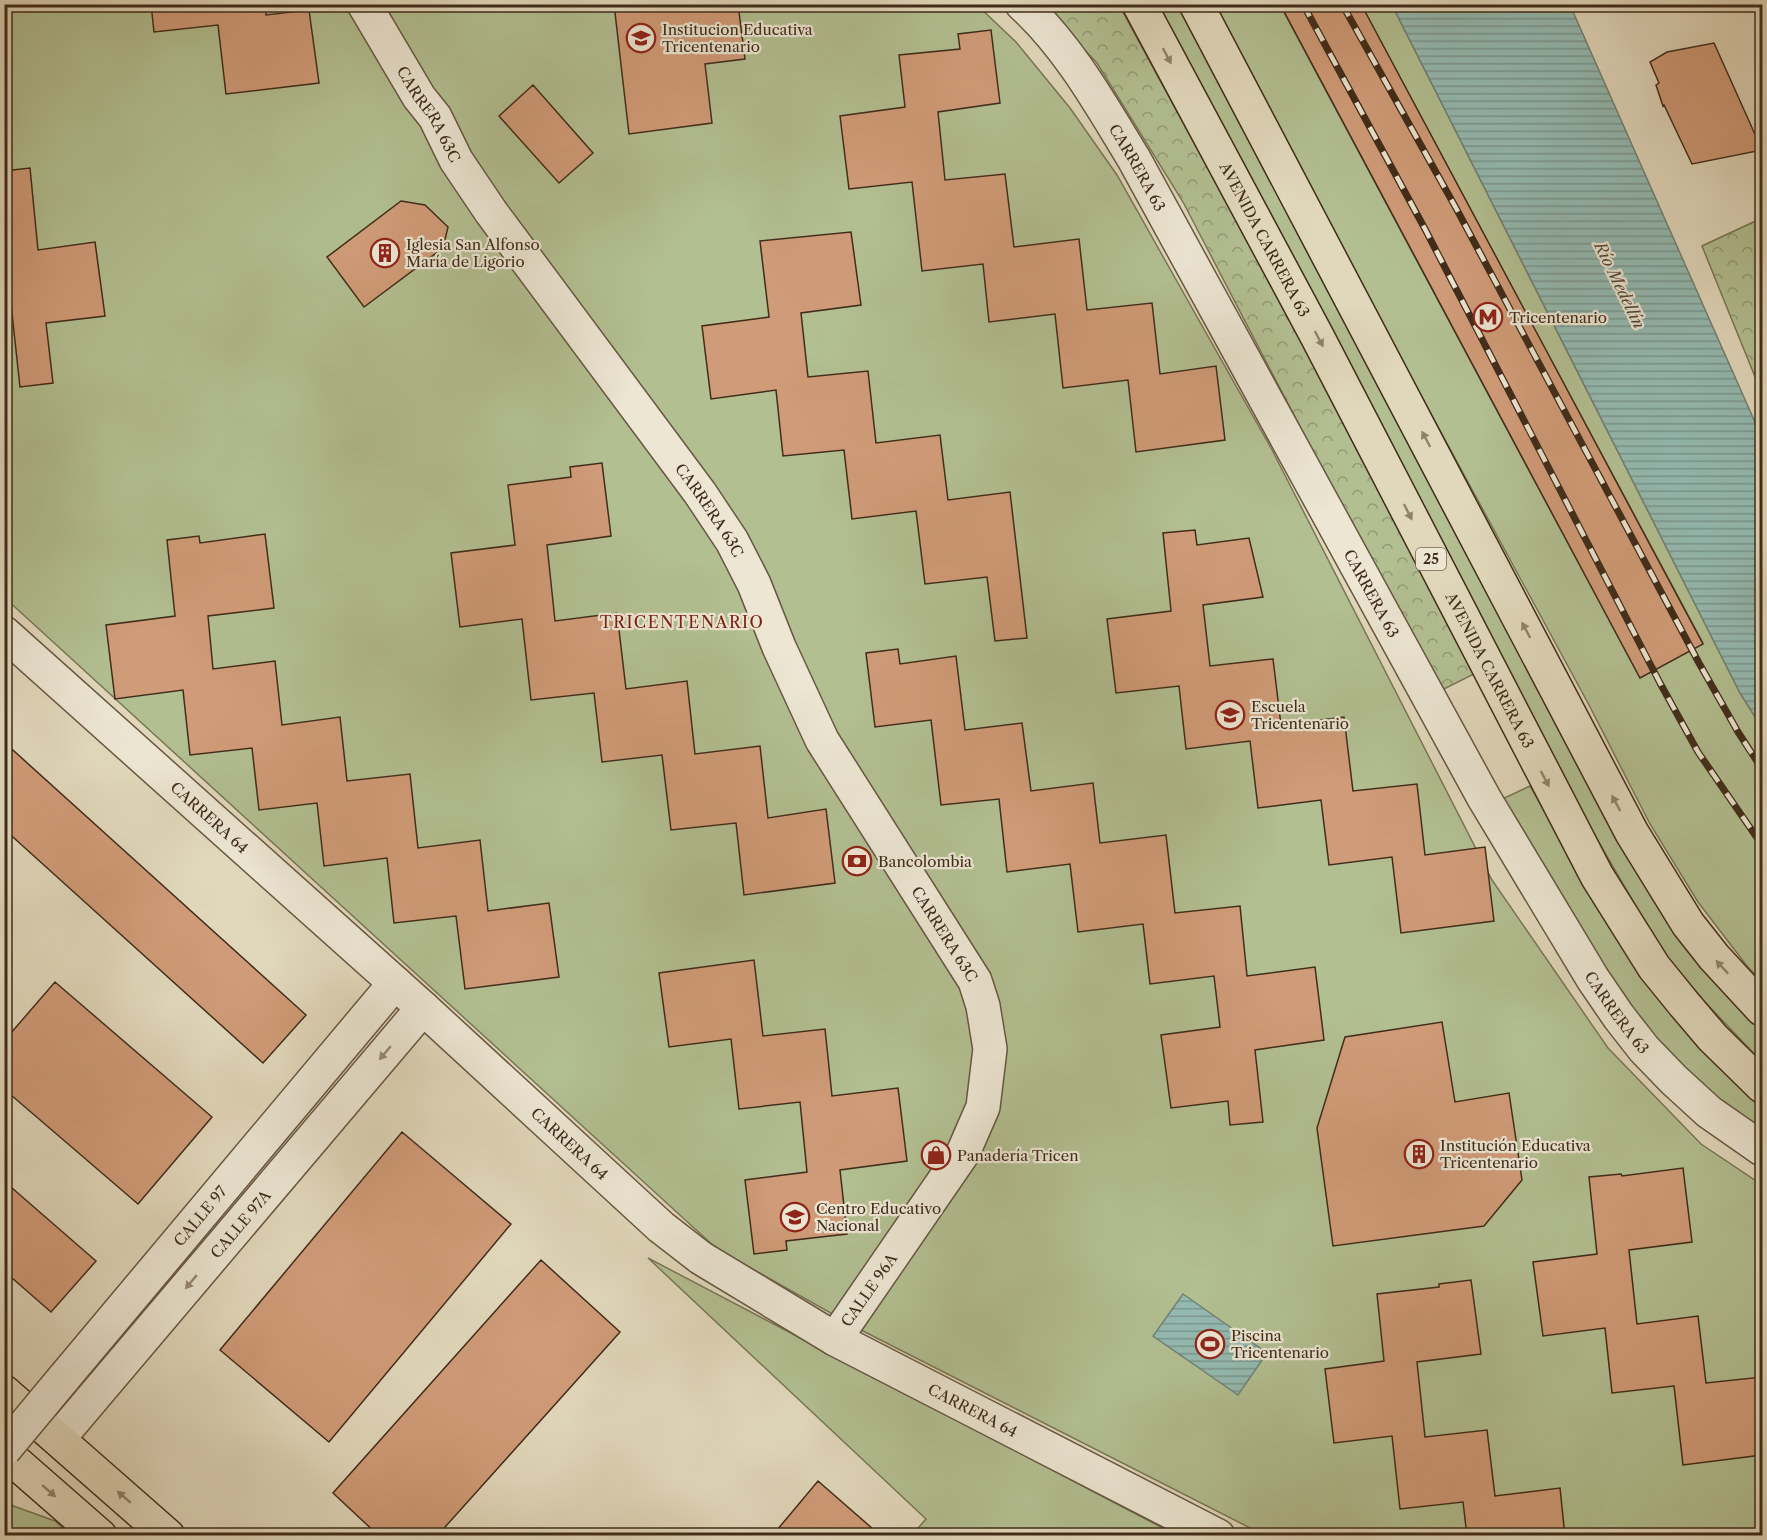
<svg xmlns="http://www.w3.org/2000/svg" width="1767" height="1540" font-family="'Libre Caslon Text',serif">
<defs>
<pattern id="forest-crowns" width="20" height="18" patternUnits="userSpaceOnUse" patternTransform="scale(1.5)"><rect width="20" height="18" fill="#b2bf91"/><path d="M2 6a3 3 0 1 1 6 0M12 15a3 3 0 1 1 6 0" fill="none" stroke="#929b76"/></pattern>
<pattern id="water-rules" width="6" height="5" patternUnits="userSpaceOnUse" patternTransform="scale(1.5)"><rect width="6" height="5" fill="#94bab1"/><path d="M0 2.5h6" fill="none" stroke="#7a978f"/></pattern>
</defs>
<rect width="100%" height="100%" fill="#e1d8bb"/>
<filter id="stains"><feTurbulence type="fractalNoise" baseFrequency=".00333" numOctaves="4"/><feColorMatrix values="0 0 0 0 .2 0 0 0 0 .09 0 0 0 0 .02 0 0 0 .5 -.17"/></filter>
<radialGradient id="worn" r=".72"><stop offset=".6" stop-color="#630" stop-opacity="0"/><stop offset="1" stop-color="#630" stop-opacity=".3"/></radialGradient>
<path fill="#b2bf91" stroke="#797656" stroke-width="1.5" d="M 4,5 L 977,5 L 1016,42 L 1070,108 L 1117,175 L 1271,448 L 1492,880 L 1608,1048 L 1701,1144 L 1762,1185 L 1762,1535 L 1264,1535 L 861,1330 L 717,1249 L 5,598 Z
M 1152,5 L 1178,5 L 1705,968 L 1762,1025 L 1762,1062 L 1704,1001 L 1661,949 L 1524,714 Z
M 1209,5 L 1280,5 L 1640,678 L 1703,643 L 1361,5 L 1392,5 L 1740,693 L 1762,728 L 1762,982 L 1747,966 L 1698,902 L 1650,824 L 1589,705 Z
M 1530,786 L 1604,918 L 1755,1099 L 1762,1105 L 1762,1134 L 1688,1075 L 1625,1005 L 1498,801 Z
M 648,1258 L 1176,1535 L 912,1535 L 926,1519 Z
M 5,1503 L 55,1521 L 71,1535 L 5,1535 Z"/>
<path fill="url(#forest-crowns)" stroke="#797656" stroke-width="1.5" d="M 1042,5 L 1119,5 L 1323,380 L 1474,674 L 1438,692 L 1183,202 L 1097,63 Z
M 1762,218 L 1762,394 L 1702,246 Z"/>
<path fill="url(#water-rules)" stroke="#728175" stroke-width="1.5" d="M 1392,5 L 1570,5 L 1762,438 L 1762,728 L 1740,693 Z
M 1183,1294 L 1267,1353 L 1238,1395 L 1153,1336 Z"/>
<path fill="#d09b78" stroke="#402c1a" stroke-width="1.5" d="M 151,4 L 266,4 L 266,15 L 309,10 L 319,83 L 226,94 L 218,25 L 154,32 Z
M 614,4 L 738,4 L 745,59 L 705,64 L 712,123 L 629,134 Z
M 1280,4 L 1361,4 L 1703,644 L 1640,678 Z
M 991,30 L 1000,103 L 938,112 L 945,180 L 1005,174 L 1014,247 L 1079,239 L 1087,310 L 1152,303 L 1160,374 L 1216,366 L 1225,440 L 1136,452 L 1128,380 L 1063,388 L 1055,314 L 989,322 L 983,264 L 922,271 L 912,182 L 849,189 L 840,116 L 905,107 L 899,55 L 960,49 L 958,34 Z
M 1714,43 L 1762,150 L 1692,164 L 1664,105 L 1663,106 L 1656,85 L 1659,83 L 1650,62 L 1667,52 Z
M 533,85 L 593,153 L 559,183 L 499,116 Z
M 30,168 L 38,250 L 95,242 L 105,316 L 46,323 L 53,383 L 20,387 L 4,240 L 4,171 Z
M 401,201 L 425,205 L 448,227 L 443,248 L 364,307 L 327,257 Z
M 851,232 L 861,305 L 801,313 L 808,377 L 868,371 L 876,443 L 940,435 L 948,500 L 1010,492 L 1027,638 L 995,641 L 987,577 L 925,584 L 916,511 L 852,519 L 844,450 L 783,456 L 776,390 L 711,399 L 702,326 L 769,317 L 760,241 Z
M 602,463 L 611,536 L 547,545 L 555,621 L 617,613 L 626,689 L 687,681 L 695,754 L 760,746 L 768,818 L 826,809 L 835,883 L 744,895 L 736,823 L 671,830 L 662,755 L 602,762 L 594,693 L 531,700 L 522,619 L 460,627 L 451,553 L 515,545 L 508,485 L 571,477 L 570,467 Z
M 1195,530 L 1197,545 L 1249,538 L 1263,597 L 1203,605 L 1210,666 L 1273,659 L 1281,725 L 1344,717 L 1353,791 L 1417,784 L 1425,855 L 1485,847 L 1494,921 L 1401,933 L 1392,857 L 1329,865 L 1321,800 L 1258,808 L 1250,741 L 1186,749 L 1179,686 L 1116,693 L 1107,619 L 1171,611 L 1163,533 Z
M 265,534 L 274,608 L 208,616 L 213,669 L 275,661 L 282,725 L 340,717 L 347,781 L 410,774 L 418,848 L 480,840 L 488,911 L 549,903 L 559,977 L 465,989 L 456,916 L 394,923 L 387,858 L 324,866 L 317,803 L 259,810 L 252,748 L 190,755 L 183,690 L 115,699 L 106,625 L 175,616 L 167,540 L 199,536 L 200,543 Z
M 898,649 L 900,664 L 956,656 L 965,730 L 1022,723 L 1031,791 L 1093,783 L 1100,843 L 1166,835 L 1175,913 L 1240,906 L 1247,976 L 1315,967 L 1324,1040 L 1255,1050 L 1263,1122 L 1230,1125 L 1228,1101 L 1171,1108 L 1161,1035 L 1220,1027 L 1214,976 L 1150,984 L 1143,924 L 1078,932 L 1070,864 L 1007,872 L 999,799 L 941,805 L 931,720 L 875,727 L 866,653 Z
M 4,742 L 306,1015 L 263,1063 L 4,829 Z
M 754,960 L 763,1036 L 825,1029 L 832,1096 L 898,1088 L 907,1161 L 840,1170 L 847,1234 L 786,1241 L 787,1250 L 754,1254 L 745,1180 L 807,1172 L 800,1102 L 739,1109 L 731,1039 L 669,1047 L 659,973 Z
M 55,982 L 212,1117 L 138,1204 L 4,1089 L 4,1041 Z
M 1442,1022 L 1455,1102 L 1509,1093 L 1522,1180 L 1484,1226 L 1333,1246 L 1317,1128 L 1345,1037 Z
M 402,1132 L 511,1224 L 329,1442 L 220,1350 Z
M 1683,1168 L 1692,1242 L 1629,1250 L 1637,1324 L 1698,1316 L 1706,1383 L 1762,1377 L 1762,1455 L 1683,1465 L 1674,1386 L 1612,1393 L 1605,1328 L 1543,1336 L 1533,1262 L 1597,1254 L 1589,1177 L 1621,1174 L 1622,1176 Z
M 4,1181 L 96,1261 L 51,1312 L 4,1271 Z
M 541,1260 L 620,1332 L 437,1536 L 379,1536 L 333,1493 Z
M 1471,1280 L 1481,1354 L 1417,1362 L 1425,1437 L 1487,1430 L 1495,1496 L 1560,1488 L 1565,1536 L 1467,1536 L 1463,1502 L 1400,1509 L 1392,1436 L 1334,1443 L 1325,1369 L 1384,1361 L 1377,1294 L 1439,1287 L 1439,1284 Z
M 818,1481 L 881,1536 L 772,1536 Z"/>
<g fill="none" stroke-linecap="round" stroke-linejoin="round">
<g stroke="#685742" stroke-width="36">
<g id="minor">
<path id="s1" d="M 364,4 L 419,97 L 435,117 L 456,160 L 491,212 L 700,493 L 732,541 L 754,584 L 779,647 L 822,740 L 975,981 L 983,1006 L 990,1049 L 983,1107 L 963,1153 L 835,1339"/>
<path id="s2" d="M 1022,4 C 1069,47 1101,105 1134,159 L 1484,798 L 1593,979 L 1619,1017 L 1644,1049 L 1674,1080 L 1709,1112 L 1762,1149"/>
<path id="s3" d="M 4,633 L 423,1008 L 661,1227 L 701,1258 L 835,1339 L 1218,1536"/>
<path id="s4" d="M 63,1379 L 395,983"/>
<path id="s5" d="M 58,1439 L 423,1008"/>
</g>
</g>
<g stroke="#402c1a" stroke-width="36">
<path id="major" d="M 4,1392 L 168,1536
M 4,1452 L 100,1536"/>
</g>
<g stroke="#402c1a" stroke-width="36">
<g id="highway">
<path id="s6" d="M 1139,4 L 1318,338 L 1597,876 L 1654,967 L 1684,1004 L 1713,1038 L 1762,1086"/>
<path d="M 1196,4 L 1632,833 L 1688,924 L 1714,957 L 1762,1009"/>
</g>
</g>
<use href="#minor" stroke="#ece6d3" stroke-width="33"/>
<use href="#major" stroke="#e1d8bb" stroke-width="33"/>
<use href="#highway" stroke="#e1d8bb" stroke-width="33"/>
<g stroke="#402c1a" stroke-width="7">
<path id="rail" d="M 1303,4 L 1425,229 L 1660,683 L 1698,752 L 1762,845
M 1342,4 L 1456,208 L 1699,663 L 1738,732 L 1762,769"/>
</g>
<use href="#rail" stroke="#ece6d3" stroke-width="4.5" stroke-dasharray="14" stroke-linecap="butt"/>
<g stroke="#685742" stroke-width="36" stroke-linecap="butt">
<path id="minor-bridge" d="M 4,1450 L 63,1379"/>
</g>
<use href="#minor-bridge" stroke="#ece6d3" stroke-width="33"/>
</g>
<defs><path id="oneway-solid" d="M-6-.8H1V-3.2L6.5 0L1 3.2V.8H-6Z" transform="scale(1.5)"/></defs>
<g fill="#90826a">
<use href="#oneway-solid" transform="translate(1167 56) rotate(62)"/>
<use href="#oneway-solid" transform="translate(1319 339) rotate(62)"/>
<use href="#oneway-solid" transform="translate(1426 439) rotate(-118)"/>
<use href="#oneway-solid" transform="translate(1408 512) rotate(63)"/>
<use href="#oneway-solid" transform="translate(1526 630) rotate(-118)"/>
<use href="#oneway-solid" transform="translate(1545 779) rotate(62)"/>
<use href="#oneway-solid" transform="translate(1616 803) rotate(-118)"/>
<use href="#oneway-solid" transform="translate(1722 967) rotate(-133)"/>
<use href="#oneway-solid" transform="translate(49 1491) rotate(41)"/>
<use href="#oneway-solid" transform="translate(124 1497) rotate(-139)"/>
</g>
<g fill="#968976">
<use href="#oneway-solid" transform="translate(385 1053) rotate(130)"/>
<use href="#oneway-solid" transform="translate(191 1282) rotate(130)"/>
</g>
<defs>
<g id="school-ring" transform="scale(1.5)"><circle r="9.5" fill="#ece6d3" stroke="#8f2418" stroke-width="1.5"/><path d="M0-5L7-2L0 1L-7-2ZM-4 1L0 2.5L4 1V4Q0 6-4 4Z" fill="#8f2418"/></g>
<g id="building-ring" transform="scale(1.5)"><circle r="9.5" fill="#ece6d3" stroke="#8f2418" stroke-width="1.5"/><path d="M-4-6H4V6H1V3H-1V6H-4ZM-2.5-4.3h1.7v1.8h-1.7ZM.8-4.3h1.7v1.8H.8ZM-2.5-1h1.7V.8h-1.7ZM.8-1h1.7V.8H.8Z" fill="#8f2418"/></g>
<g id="metro-ring" transform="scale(1.5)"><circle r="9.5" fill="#ece6d3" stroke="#8f2418" stroke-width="1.5"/><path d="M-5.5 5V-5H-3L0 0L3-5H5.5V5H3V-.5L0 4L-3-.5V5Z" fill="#8f2418"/></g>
<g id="bank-ring" transform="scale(1.5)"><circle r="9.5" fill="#ece6d3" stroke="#8f2418" stroke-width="1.5"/><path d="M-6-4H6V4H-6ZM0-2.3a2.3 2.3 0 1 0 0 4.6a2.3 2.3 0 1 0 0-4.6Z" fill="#8f2418"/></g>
<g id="shop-ring" transform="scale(1.5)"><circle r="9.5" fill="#ece6d3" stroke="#8f2418" stroke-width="1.5"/><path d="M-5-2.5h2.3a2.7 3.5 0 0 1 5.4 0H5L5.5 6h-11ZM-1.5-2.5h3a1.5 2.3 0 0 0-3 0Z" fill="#8f2418"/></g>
<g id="stadium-ring" transform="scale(1.5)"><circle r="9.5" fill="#ece6d3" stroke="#8f2418" stroke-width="1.5"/><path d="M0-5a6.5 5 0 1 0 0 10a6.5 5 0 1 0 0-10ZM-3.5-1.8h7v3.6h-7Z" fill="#8f2418"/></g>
</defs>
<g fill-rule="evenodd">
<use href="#school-ring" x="641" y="38"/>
<use href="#building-ring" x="385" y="253"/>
<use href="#metro-ring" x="1488" y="317"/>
<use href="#school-ring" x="1230" y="715"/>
<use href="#bank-ring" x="857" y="861"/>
<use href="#building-ring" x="1419" y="1154"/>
<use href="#shop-ring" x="936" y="1155"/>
<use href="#school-ring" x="795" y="1217"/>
<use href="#stadium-ring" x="1210" y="1344"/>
</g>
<g text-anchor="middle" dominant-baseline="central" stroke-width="4.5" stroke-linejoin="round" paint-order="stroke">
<rect fill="#ece6d3" stroke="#746452" stroke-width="1.5" x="1416" y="548" width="30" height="22" rx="4.5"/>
<g font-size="14" font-weight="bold" fill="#402c1a">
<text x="1431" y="559">25</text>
</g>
<g font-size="15" fill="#402c1a" stroke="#ece6d3" text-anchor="start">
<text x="662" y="29">Institucion Educativa<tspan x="662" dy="17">Tricentenario</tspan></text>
<text x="406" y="244">Iglesia San Alfonso<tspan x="406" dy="17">María de Ligorio</tspan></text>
<text x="1509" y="317">Tricentenario</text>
<text x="1251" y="706">Escuela<tspan x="1251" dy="17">Tricentenario</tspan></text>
<text x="878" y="861">Bancolombia</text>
<text x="1440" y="1145">Institución Educativa<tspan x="1440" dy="17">Tricentenario</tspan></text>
<text x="957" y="1155">Panadería Tricen</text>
<text x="816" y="1208">Centro Educativo<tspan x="816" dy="17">Nacional</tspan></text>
<text x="1231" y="1335">Piscina<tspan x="1231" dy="17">Tricentenario</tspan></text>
</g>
<g font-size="15" fill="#402c1a" stroke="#ece6d3">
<text stroke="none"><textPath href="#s1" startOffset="128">CARRERA 63C</textPath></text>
<text stroke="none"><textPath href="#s2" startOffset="201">CARRERA 63</textPath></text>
<text stroke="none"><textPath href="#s6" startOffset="267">AVENIDA CARRERA 63</textPath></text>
<text stroke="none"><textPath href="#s1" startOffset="614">CARRERA 63C</textPath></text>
<text stroke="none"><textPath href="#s2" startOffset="687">CARRERA 63</textPath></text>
<text stroke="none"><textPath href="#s6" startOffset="753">AVENIDA CARRERA 63</textPath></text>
<text stroke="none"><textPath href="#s3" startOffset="276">CARRERA 64</textPath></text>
<text stroke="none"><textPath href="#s1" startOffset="1100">CARRERA 63C</textPath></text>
<text stroke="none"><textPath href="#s2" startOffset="1173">CARRERA 63</textPath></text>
<text stroke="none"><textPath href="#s3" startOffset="762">CARRERA 64</textPath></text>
<text stroke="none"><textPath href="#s4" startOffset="213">CALLE 97</textPath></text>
<text stroke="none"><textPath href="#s5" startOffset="282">CALLE 97A</textPath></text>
<text transform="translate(869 1290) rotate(-55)">CALLE 96A</text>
<text stroke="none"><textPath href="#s3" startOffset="1248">CARRERA 64</textPath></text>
</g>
<g font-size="16" font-style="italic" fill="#514838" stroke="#ece6d3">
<text transform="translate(1620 285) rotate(64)">Río Medellín</text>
</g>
<g font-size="16" letter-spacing="1.5" fill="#7a1f14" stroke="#ece6d3">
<text x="682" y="622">TRICENTENARIO</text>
</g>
</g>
<rect width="1767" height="1540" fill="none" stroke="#e1d8bb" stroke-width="24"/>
<rect x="6" y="6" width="1755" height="1528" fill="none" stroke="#402c1a" stroke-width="3"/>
<rect x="12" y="12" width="1743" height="1516" fill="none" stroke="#402c1a" stroke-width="1.5"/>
<rect width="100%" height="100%" filter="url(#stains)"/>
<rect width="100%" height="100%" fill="url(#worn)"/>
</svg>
